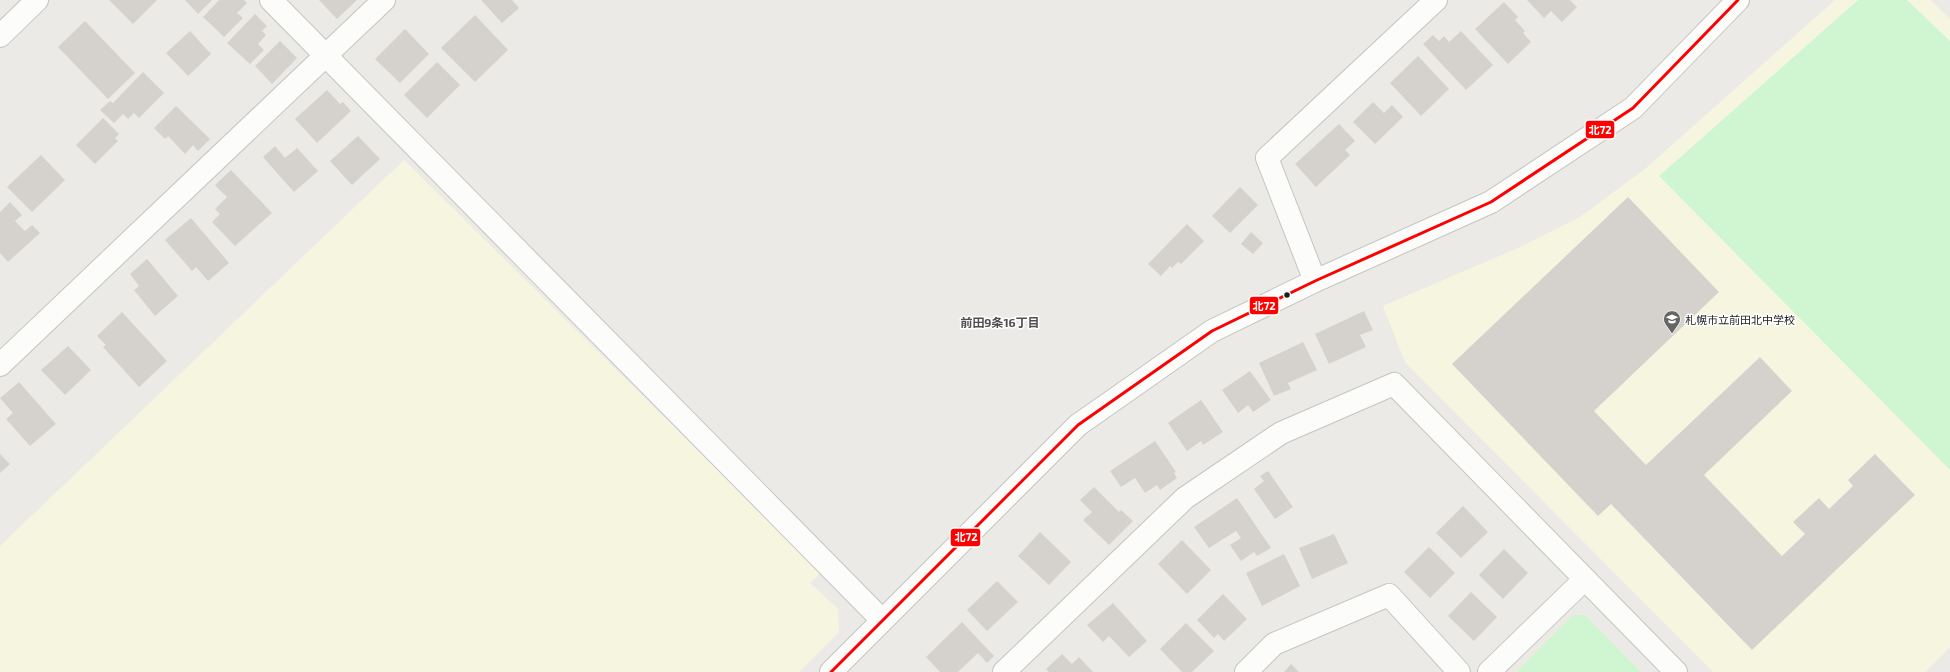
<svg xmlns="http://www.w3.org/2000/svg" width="1950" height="672" font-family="'Exo 2','Noto Sans JP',sans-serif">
<rect width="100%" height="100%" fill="#eceae6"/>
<path fill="#f6f6e0" d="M 1835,0 L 1931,0 L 1950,19 L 1950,647 L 1925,672 L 1713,672 L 1405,362 L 1383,306 L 1518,248 L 1580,217 L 1645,169 Z
M 404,160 L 821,572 L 810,583 L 838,609 L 839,632 L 799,672 L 0,672 L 0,546 Z"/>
<path fill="#d0f6d1" d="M 1858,0 L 1907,0 L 1950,41 L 1950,470 L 1659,176 Z
M 1573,615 L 1585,615 L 1641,672 L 1516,672 Z"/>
<path fill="#d5d2ce" d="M 109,0 L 157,0 L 133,24 Z
M 185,0 L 212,0 L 198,14 Z
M 219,0 L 244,0 L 247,3 L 237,13 L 243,18 L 224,37 L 203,17 Z
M 319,0 L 357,0 L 337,19 Z
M 481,0 L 512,0 L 519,8 L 502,23 Z
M 1527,0 L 1570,0 L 1577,7 L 1562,22 L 1551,11 L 1544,18 Z
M 1504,2 L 1518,17 L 1515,20 L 1525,31 L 1523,33 L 1531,42 L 1508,64 L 1475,29 Z
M 255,14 L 267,26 L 262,31 L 266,35 L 258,44 L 264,50 L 250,64 L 227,43 Z
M 475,15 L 508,50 L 475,82 L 441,48 Z
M 85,21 L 135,73 L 108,99 L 58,47 Z
M 405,29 L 429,54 L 400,83 L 375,59 Z
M 190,31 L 211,54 L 188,76 L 166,53 Z
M 1461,31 L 1493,65 L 1466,90 L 1423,44 L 1433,35 L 1439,41 L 1444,36 L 1449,42 Z
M 280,41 L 297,58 L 272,84 L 255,66 Z
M 1418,56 L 1449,89 L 1421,116 L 1390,83 Z
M 437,62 L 460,85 L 427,118 L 404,95 Z
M 143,72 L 164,93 L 139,118 L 134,113 L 128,119 L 123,114 L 114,123 L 100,110 L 110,101 L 113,103 Z
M 327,90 L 340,104 L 343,102 L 351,111 L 317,143 L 295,119 Z
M 1373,102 L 1384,113 L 1392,105 L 1403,117 L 1375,144 L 1353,122 Z
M 176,106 L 210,139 L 198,151 L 193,145 L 185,154 L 168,136 L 165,139 L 154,128 Z
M 103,118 L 119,134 L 115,138 L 118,141 L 95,164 L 76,145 Z
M 1339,124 L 1355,141 L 1345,150 L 1350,155 L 1316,187 L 1295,164 Z
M 358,136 L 380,159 L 352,185 L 330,161 Z
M 275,146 L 285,158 L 297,148 L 318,171 L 294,192 L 263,157 Z
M 41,155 L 65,180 L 32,212 L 7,187 Z
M 231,170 L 272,213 L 235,246 L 212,222 L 220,214 L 215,209 L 227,197 L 215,185 Z
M 1240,187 L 1258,205 L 1230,233 L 1212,216 Z
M 1628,197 L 1719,292 L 1594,411 L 1646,465 L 1760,357 L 1792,391 L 1704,475 L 1782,556 L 1805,534 L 1793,522 L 1819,498 L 1829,509 L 1853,486 L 1848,480 L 1875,454 L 1915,495 L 1752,650 L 1611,504 L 1598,516 L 1452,364 Z
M 10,202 L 22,215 L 15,221 L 25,231 L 32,225 L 40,233 L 8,262 L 0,253 L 0,212 Z
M 191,218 L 229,263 L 208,281 L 196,267 L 192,271 L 165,240 Z
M 1187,224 L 1204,241 L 1181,264 L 1178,262 L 1172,268 L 1170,266 L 1161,276 L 1148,264 Z
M 1251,232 L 1263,243 L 1253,254 L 1241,244 Z
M 147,259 L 178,296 L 155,316 L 134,290 L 139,286 L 130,274 Z
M 1364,311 L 1373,330 L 1360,335 L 1366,347 L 1329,364 L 1315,334 Z
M 122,312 L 167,361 L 139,387 L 103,347 L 106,345 L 97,336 Z
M 1303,342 L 1317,370 L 1288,383 L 1291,389 L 1274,396 L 1259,363 Z
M 68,346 L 91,370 L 65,395 L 41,370 Z
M 1250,371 L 1271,400 L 1253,412 L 1248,405 L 1238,413 L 1222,390 Z
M 19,382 L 56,424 L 30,446 L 6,419 L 13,413 L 0,398 Z
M 1201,400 L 1223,432 L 1203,445 L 1201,441 L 1187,451 L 1168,423 Z
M 1155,441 L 1176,472 L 1174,473 L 1177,478 L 1160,490 L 1157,485 L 1145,493 L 1135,478 L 1121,487 L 1110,471 Z
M 0,454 L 10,464 L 0,473 Z
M 1268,471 L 1293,507 L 1275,519 L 1254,489 L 1264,481 L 1260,476 Z
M 1094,487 L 1119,512 L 1121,510 L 1133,521 L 1109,545 L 1083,520 L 1092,512 L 1080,500 Z
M 1237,498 L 1271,548 L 1257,556 L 1254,552 L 1241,561 L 1230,545 L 1241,538 L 1236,531 L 1209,548 L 1194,527 Z
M 1463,506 L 1488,532 L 1461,558 L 1436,533 Z
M 1040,532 L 1071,562 L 1049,585 L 1018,556 Z
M 1334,534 L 1348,563 L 1312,579 L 1299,548 Z
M 1182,540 L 1211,570 L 1187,594 L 1158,564 Z
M 1429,547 L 1455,573 L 1430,598 L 1404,572 Z
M 1504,549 L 1528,573 L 1503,599 L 1479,575 Z
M 1284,554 L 1300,586 L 1262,606 L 1246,573 Z
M 997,581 L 1018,602 L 987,631 L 967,610 Z
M 1471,592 L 1497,617 L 1474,641 L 1448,616 Z
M 1223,594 L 1247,619 L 1224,641 L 1218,634 L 1214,638 L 1197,620 Z
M 1113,603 L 1147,641 L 1129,657 L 1109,636 L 1103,642 L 1087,625 Z
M 962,622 L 994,656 L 987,663 L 978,653 L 958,672 L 940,672 L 926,657 Z
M 1186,623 L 1214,651 L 1192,672 L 1182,672 L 1160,649 Z
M 1062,654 L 1072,664 L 1079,657 L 1093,672 L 1049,672 L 1046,669 Z
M 1291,664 L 1299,672 L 1284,672 Z"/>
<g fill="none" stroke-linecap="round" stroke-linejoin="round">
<g stroke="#c4c4c2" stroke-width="24">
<path id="minor" d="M 271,0 L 882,620
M 0,36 L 37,0
M 1315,281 L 1267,158 L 1436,0
M 0,365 L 384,0
M 831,672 L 1078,425 L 1212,331 L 1315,281 L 1491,202 L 1633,108 L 1738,0
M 1004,672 L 1185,498 L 1281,433 L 1394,384 L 1676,672
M 1246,672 L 1274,644 L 1389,595 L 1459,672
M 1489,672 L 1585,579"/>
</g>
<use href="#minor" stroke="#fcfcfb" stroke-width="22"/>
<g stroke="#fff" stroke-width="6">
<path id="bus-1" d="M 831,672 L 1078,425 L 1212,331 L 1315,281 L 1491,202 L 1633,108 L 1738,0"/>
</g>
<use href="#bus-1" stroke="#f00" stroke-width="3"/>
</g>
<defs>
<g id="school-pin" transform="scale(0.9)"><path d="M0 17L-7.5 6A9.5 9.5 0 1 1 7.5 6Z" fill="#656563" stroke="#fff"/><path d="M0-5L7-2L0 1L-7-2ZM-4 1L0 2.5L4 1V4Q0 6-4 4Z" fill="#fff"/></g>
</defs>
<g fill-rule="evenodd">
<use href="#school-pin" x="1672" y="319"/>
</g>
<circle fill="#1d1d1d" stroke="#fff" stroke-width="1.5" cx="1287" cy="295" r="3.5"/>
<g text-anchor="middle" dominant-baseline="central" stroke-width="3" stroke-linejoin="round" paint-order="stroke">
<g font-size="11" fill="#1d1d1d" stroke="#fff" text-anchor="start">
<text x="1685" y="319">札幌市立前田北中学校</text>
</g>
<g font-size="12" font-weight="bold" fill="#505050" stroke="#fff">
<text x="1000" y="322">前田9条16丁目</text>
</g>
</g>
<g stroke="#fff" stroke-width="1.5">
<rect x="1585" y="120" width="30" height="19" rx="4" fill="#f00"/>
<rect x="1249" y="296" width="30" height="19" rx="4" fill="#f00"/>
<rect x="950" y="528" width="31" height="19" rx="4" fill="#f00"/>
</g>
<g font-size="11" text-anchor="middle" font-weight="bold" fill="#fff">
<text x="1600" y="134">北72</text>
<text x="1264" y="310">北72</text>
<text x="966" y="541">北72</text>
</g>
</svg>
